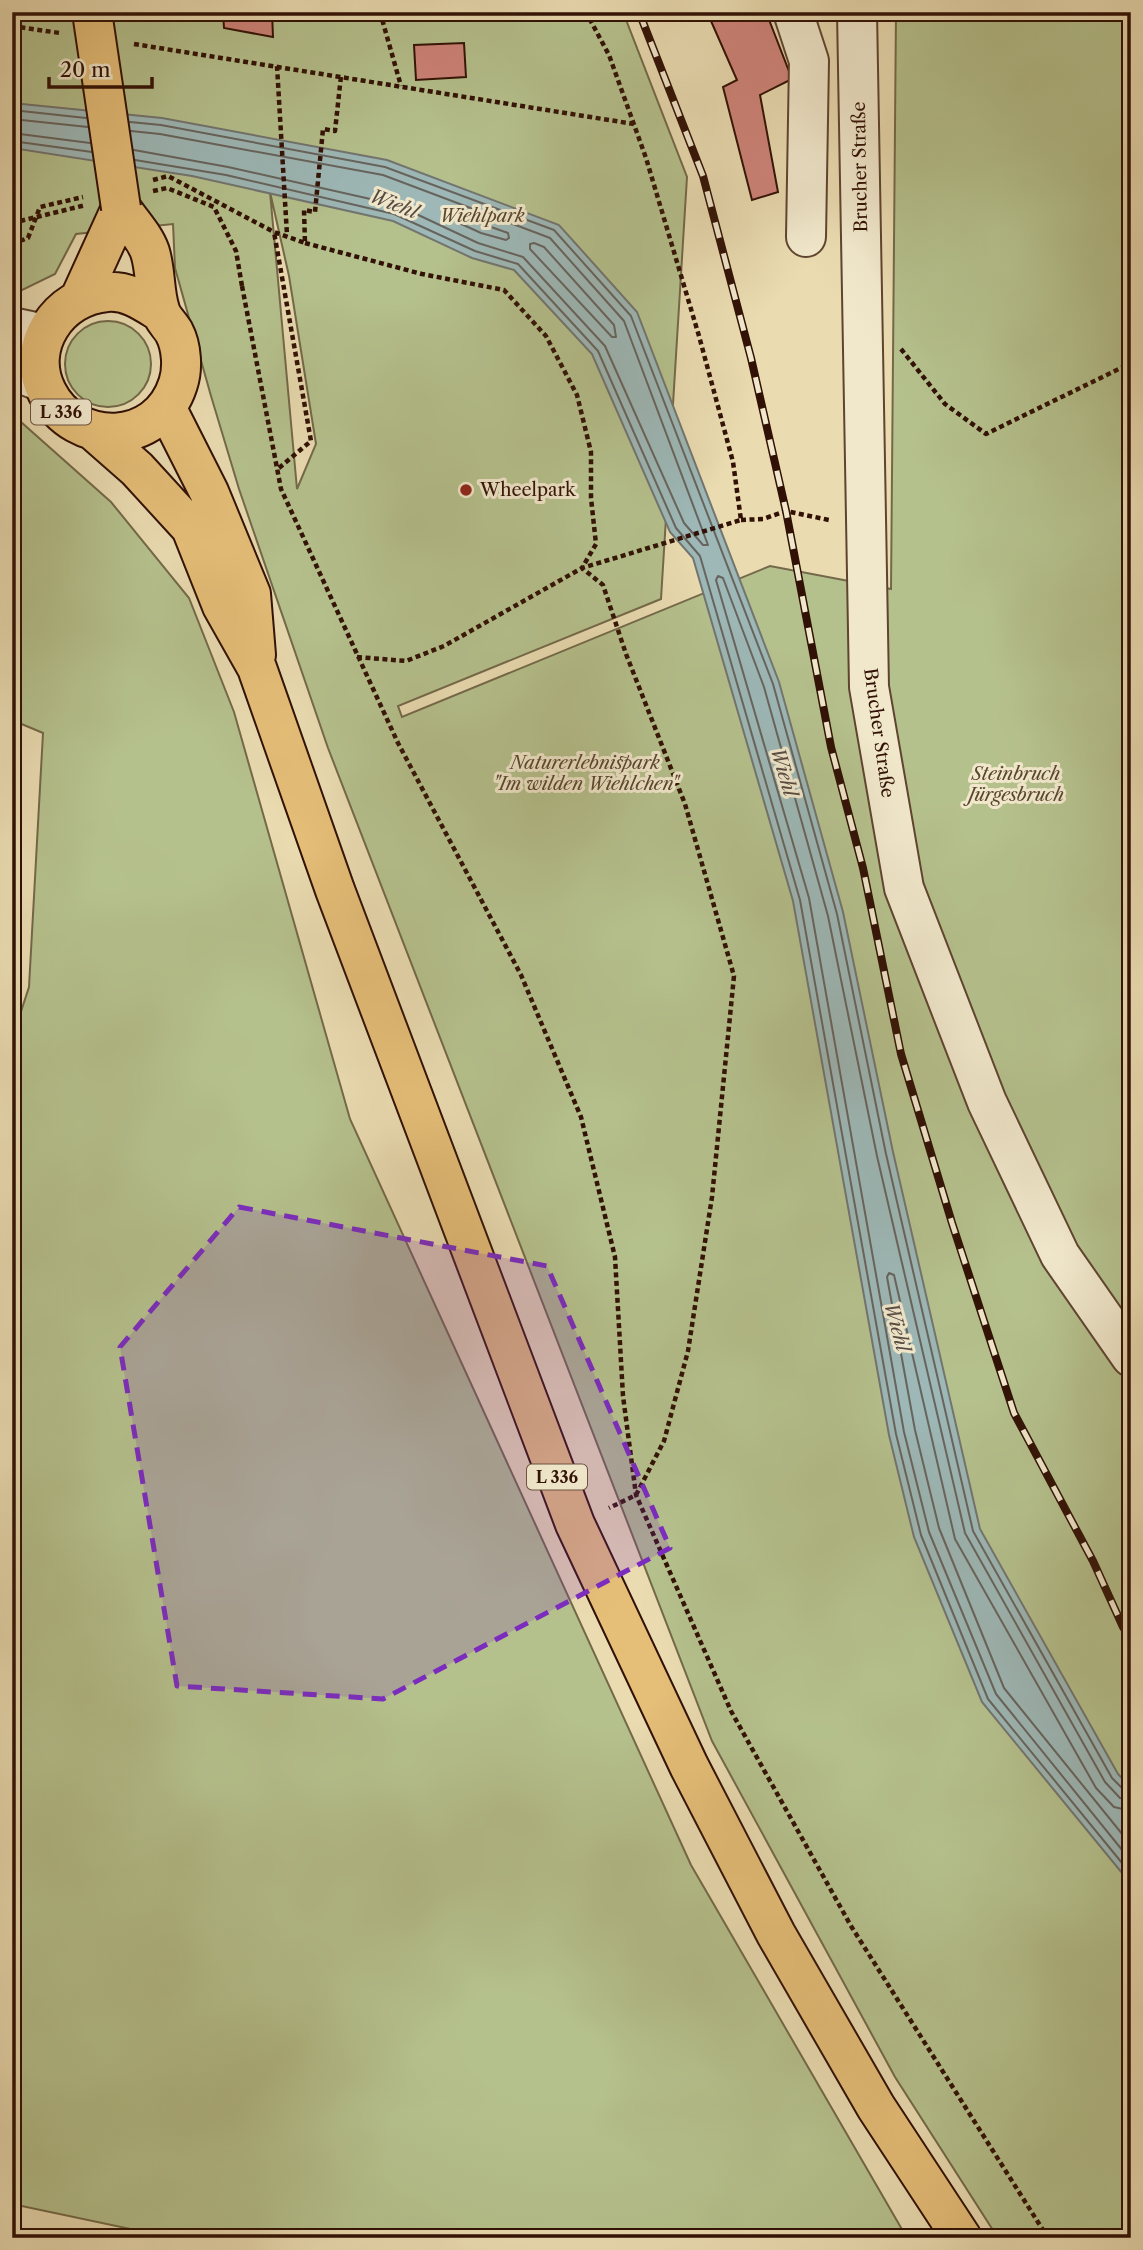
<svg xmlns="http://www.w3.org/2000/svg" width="1143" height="2250" font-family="'Libre Caslon Text',serif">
<rect width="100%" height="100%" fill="#eadbb1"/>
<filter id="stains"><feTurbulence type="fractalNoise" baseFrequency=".00286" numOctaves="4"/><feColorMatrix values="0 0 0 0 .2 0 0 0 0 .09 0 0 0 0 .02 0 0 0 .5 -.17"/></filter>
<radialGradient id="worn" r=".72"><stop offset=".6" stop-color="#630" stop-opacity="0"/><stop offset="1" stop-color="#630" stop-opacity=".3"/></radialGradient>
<path fill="#b5c18d" stroke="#736949" stroke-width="2" fill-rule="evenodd" d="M 12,12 L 623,12 L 687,177 L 661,599 L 398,706 L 402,717 L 770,566 L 891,589 L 896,12 L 1131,12 L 1131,2238 L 998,2238 L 895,2077 L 712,1741 L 328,748 L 239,489 L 211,396 L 175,268 L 173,224 L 76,234 L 55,274 L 12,295 ZM 270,192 L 289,276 L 316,444 L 297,489 Z
M65 364a43 43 0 1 1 86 0a43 43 0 1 1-86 0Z
M 12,414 L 111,502 L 189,598 L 234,712 L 350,1119 L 691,1865 L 907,2238 L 173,2238 L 12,2204 L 12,1039 L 29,987 L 43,733 L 12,720 Z"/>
<path fill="#9db8b7" stroke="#727570" stroke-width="2" d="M 12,103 L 162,118 L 387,160 L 559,225 L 637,312 L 779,682 L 843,912 L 893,1152 L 980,1529 L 1118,1774 L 1131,1788 L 1131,1884 L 982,1702 L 914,1537 L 889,1435 L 793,901 L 693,558 L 670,532 L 592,354 L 514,270 L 472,258 L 393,221 L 192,176 L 12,148 Z"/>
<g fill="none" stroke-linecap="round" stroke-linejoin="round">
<path stroke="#67645e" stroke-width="2" d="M 12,110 L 86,118
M 12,119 L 88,127
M 130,122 L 161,125 L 385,167 L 554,230 L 631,316 L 773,684 L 837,914 L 886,1154 L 973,1531 L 1112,1778 L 1124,1790 L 1131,1792
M 131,131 L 160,134 L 383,175 L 550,238 L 624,321 L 708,545 L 703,545 L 684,523 L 605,346 L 523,257 L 478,243 L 397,205 L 228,167 L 134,150
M 12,133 L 90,143
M 12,141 L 92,152
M 135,160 L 226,175 L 394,214 L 475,251 L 518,264 L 598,351 L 676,528 L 700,556 L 800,900 L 896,1434 L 921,1535 L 988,1699 L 1131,1874
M 460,216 L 508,233 L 509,238 L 506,240 L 481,233 L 457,222 L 456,217 Z
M 534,243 L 544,247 L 614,325 L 616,337 L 612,337 L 530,249 L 530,244 Z
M 1131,1800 L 1120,1798 L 1105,1782 L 965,1533 L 877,1156 L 828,916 L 764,687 L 723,578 L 718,576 L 716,580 L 809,898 L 904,1432 L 929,1532 L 996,1694 L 1131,1861
M 1131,1811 L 1114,1807 L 1096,1788 L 955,1539 L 894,1275 L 889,1273 L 887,1277 L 915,1430 L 939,1528 L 1004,1688 L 1131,1845"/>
</g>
<path fill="#ce8379" stroke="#311105" stroke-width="2" d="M 223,12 L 272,12 L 273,37 L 224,28 Z
M 707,12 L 766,12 L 792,79 L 760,95 L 778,192 L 752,200 L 723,87 L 737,80 Z
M 464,43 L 466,77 L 416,80 L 414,45 Z"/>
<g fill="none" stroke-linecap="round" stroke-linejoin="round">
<g stroke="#5f4430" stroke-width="42">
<path id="minor" d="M 793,12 L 809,61 L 806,237
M 857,12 L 869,687 L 904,888 L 987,1102 L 1060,1255 L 1131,1357
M 12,327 L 45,334
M 12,370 L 42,382"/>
</g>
<g stroke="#311105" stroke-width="42">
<path id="major" d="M 121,208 C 130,221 145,237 150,252 C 156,271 154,292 160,310 C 162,318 170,325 174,332 C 182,347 183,369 178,384 C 158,447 75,448 47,392 C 24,347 58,296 107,292 C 127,290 144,302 160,312
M 80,298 L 121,208
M 166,407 L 209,492 L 251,594 L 256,655
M 96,433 L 137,469 L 191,528 L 222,606 L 257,668 L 335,890 L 575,1524 L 689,1766 L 776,1934 L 876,2107 L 962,2238"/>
</g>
<path stroke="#311105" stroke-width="4.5" stroke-dasharray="5 3.5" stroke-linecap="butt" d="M 380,12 L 401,86
M 12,26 L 60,33
M 134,44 L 634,124
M 277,66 L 287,235
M 153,180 L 168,176 L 274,232
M 305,243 L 422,274 L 504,290 L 546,336 L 577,395 L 591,452 L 591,498 L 596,544 L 582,568 L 603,585 L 626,654 L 685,804 L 734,976 L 712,1197 L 688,1351 L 664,1441 L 636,1495 L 609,1508
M 12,244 L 28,238 L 40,207 L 83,197
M 242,286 L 281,489 L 398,743 L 521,975 L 581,1117 L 615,1257 L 623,1396 L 636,1495 L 731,1711 L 851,1926 L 1048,2238
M 901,349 L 945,404 L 986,434 L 1131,363
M 279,468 L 311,441 L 274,232 L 305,243 L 304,210 L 315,212 L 323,129 L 335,131 L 341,76
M 741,520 L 763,519 L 786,511 L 829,520
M 357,657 L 406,661 L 444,646 L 582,568 L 741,520 L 733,462 L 699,336 L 646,158 L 609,55 L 586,12"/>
<use href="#minor" stroke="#f1e8cc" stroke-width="38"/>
<use href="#major" stroke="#e5be78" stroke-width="38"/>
<g stroke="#311105" stroke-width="8">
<path id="rail" d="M 639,12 L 703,176 L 751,358 L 786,511 L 831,747 L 863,868 L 901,1054 L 952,1223 L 1014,1413 L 1093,1561 L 1123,1627 L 1131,1640"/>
</g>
<use href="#rail" stroke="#f1e8cc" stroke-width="5" stroke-dasharray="16" stroke-linecap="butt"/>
<g stroke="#311105" stroke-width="42" stroke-linecap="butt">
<path id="major-bridge" d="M 92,12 L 121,208"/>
</g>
<path stroke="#311105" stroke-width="4.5" stroke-dasharray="5 3.5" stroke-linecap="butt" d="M 153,191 L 167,188 L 214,207 L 236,251 L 242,286
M 12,223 L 86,205"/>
<use href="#major-bridge" stroke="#e5be78" stroke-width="38"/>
</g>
<path fill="#7b2cbf" fill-opacity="0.2" stroke="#7b2cbf" stroke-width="5" stroke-dasharray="14 9" stroke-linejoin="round" d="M 239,1207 L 547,1266 L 670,1548 L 383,1699 L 177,1686 L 120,1347 Z"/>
<circle fill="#8f2418" stroke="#f1e8cc" stroke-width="2.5" cx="466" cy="490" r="7"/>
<g text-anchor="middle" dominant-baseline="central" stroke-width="6" stroke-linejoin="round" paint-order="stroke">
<g fill="#f1e8cc" stroke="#6b5241" stroke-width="2">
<rect x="31" y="399.5" width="60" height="25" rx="5"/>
<rect x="527" y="1464.5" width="60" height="25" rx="5"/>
</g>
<g font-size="16" font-weight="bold" fill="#311105">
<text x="61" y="412">L 336</text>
<text x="557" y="1477">L 336</text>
</g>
<g font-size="18" fill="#311105" stroke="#f1e8cc">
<text transform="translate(860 167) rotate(-91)">Brucher Straße</text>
<text transform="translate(879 733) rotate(82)">Brucher Straße</text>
</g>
<g font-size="18" font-style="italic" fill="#59462e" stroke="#f1e8cc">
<text x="482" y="216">Wiehlpark</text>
<text x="585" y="763">Naturerlebnispark<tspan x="585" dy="21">"Im wilden Wiehlchen"</tspan></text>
<text x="1016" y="774">Steinbruch<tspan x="1016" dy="21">Jürgesbruch</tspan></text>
</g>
<g font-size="18" fill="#311105" stroke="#f1e8cc" text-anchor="start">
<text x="480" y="490">Wheelpark</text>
</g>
<g font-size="19" font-style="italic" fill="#574b43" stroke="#f1e8cc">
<text transform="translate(394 204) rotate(21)">Wiehl</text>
<text transform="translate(784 772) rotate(74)">Wiehl</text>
<text transform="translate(897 1327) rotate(75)">Wiehl</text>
</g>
</g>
<rect width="1143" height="2250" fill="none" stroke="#eadbb1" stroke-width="42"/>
<rect x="14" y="14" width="1115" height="2222" fill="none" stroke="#311105" stroke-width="3.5"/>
<rect x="21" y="21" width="1101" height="2208" fill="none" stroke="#311105" stroke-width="2"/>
<path d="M49 77v10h103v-10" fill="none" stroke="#311105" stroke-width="3.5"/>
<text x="60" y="77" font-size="21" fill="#311105" stroke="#f1e8cc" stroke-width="5" paint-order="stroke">20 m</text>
<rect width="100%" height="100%" filter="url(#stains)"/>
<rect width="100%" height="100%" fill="url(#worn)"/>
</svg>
